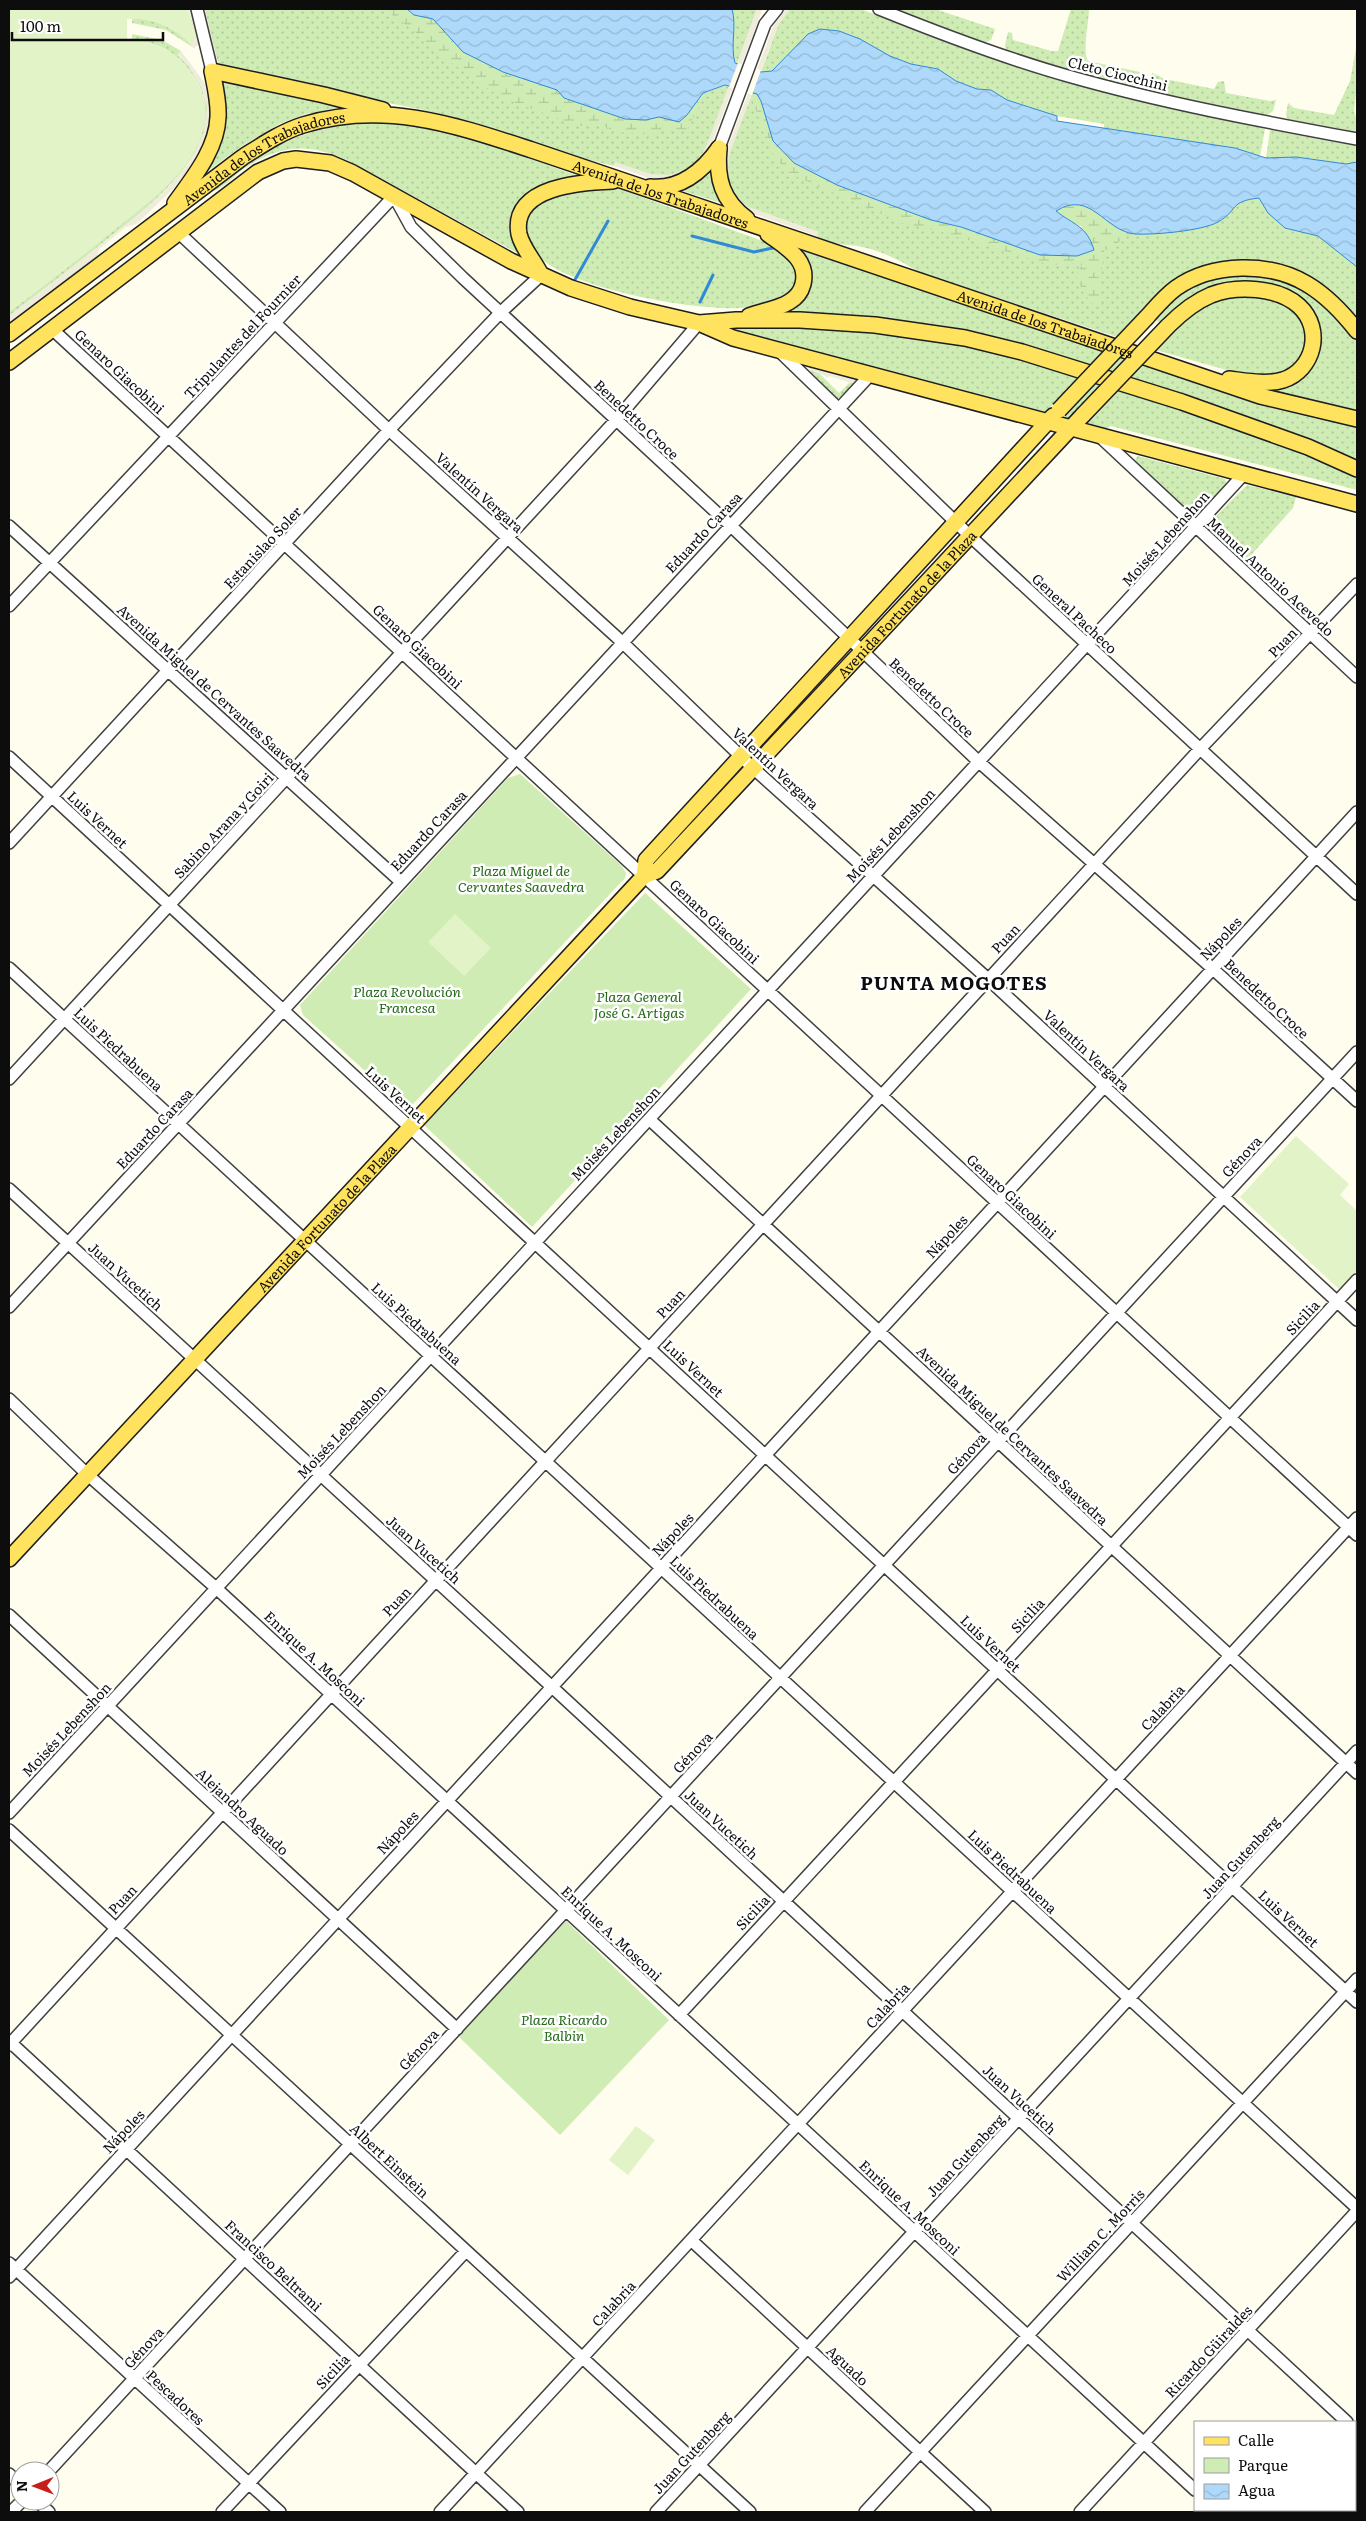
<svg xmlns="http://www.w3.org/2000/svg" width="1366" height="2521" font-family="Literata,serif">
<defs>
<pattern id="grass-dots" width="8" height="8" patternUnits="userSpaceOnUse" patternTransform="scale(1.25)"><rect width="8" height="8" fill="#ceecb4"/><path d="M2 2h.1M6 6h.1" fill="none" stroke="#b0c99a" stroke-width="1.8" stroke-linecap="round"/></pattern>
<pattern id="wetland-marsh" width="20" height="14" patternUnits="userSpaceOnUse" patternTransform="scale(1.25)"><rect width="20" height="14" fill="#ceecb4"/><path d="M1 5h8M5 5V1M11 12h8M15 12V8" fill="none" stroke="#b0c99a"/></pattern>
<pattern id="water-waves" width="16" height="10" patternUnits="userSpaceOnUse" patternTransform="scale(1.25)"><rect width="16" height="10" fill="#aed9fa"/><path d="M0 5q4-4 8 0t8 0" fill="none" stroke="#94b9d5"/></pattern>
</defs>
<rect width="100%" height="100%" fill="#fffded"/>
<path fill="url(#grass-dots)" d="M 188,9 L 199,43 L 194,48 L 166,30 L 132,23 L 132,18 C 156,19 175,28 191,44 L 196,39 Z
M 205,9 L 407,9 L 414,15 L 703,93 L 730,84 C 718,116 708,176 664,176 C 648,176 630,167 615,163 L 614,166 C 549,151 488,125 424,110 L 218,69 Z
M 732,9 L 757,9 L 737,65 C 727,48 737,27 732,9 Z
M 790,9 L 861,9 L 989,58 L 1066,82 L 1265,129 L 1260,156 L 1235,148 L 1104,129 L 1104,124 L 1057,116 L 1007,100 L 991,90 L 977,89 L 956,81 L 938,69 L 912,64 L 890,56 L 860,39 L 788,56 L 772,71 L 761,72 L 779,23 Z
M 893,9 L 935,9 L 995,29 L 991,40 L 984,43 Z
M 1071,9 L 1089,9 C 1089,21 1082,53 1088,61 L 1140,72 L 1135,86 L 1069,72 L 1006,51 L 1005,45 L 1008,32 L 1012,33 L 1013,40 L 1051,51 L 1058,51 Z
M 132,34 L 162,40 L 181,51 L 178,55 C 258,128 154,203 99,246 C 69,270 39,293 9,316 L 9,312 C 50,281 91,249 130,216 C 152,198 177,180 192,155 C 206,130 211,105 196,80 C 181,55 161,42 132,40 Z
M 1357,43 L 1357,84 L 1354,112 L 1357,119 L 1357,132 L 1288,119 L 1286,115 L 1288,103 L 1294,108 L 1334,115 L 1350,81 Z
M 1152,73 L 1165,79 L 1214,89 L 1218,82 L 1224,81 L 1226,93 L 1270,101 L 1276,100 L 1273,111 L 1267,115 L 1151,91 L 1149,86 Z
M 220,77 L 343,107 L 306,114 L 281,123 L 242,146 L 205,173 L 222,136 L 225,123 Z
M 753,92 L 1091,239 L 1242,200 L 1259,198 L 1268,213 L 1303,232 L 1318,236 L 1357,267 L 1357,323 L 1326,292 L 1232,264 L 1141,316 L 1138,315 L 1117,337 L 919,272 C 901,261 883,251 862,247 C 845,243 831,246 817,236 L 818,232 L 748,207 C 707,179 739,128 753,92 Z
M 366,122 L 406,123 L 471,138 L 584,178 L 519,208 L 530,260 L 347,160 C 307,142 278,145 242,170 C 233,177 224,187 214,191 C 219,183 230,177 237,171 C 278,139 315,128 366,122 Z
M 1270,130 L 1357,146 L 1357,162 L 1346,164 L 1296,157 L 1266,158 Z
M 711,168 L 721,203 L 680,190 Z
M 614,187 L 771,244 L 798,264 L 795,293 C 776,300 760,307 740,308 C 696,311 547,287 527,243 C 524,237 525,225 524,217 L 548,194 Z
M 794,248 L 1258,403 L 1357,425 L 1357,460 L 1311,440 L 1185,395 L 992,336 L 894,319 L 783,312 L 800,300 Z
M 97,254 L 98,255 L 9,325 L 9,323 Z
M 1256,273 L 1307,289 L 1357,338 L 1357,411 L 1297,399 L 1258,388 L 1302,376 L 1309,310 L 1240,285 L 1162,323 L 1152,319 C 1183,282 1210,278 1256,273 Z
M 1234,296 L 1270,298 L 1296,310 L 1309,338 L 1297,367 L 1269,378 L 1237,373 L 1156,350 L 1177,329 L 1174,327 C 1194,311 1209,302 1234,296 Z
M 718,325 L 870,332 L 932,340 L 992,352 L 1162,404 L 1274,443 L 1357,477 L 1357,490 L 1111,426 L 1104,429 L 1090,425 L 1087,420 L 1093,418 L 1102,408 L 1084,403 L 1074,413 L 1072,420 L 1061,417 L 1078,401 L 1061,396 L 1051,407 L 1054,409 L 1046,412 L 734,332 Z
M 809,370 L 819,373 L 839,393 L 850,382 L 855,384 L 844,396 L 837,398 Z
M 1138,456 L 1225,479 L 1227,485 L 1202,511 L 1195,514 L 1190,512 L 1137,463 L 1135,459 Z
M 1247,485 L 1296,497 L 1293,508 L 1244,563 C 1234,553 1206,535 1212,520 Z"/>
<path fill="url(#wetland-marsh)" d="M 384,9 L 407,9 L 414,15 L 433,19 L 463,52 L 503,72 L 557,90 L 564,98 L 625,119 L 646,120 L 659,117 L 679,122 L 706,92 L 687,130 L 665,129 L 658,133 L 649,134 L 617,132 L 601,125 L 579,126 L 500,97 L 438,53 L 418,34 Z
M 753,92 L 757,94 L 761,100 L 773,141 L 794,163 L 837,185 L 931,220 L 961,227 L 1083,227 L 1068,221 L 1056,211 C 1087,195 1092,214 1116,226 C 1121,229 1128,231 1134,234 L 1122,237 L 1119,242 L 1104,251 L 1099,298 L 1104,306 L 1096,307 L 1084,294 L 1076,275 L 1082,265 L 1074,263 L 1066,266 L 1044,263 L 942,232 L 902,223 L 793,175 L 787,171 L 770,151 L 753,101 Z"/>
<path fill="#ceecb4" d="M 520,774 L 622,866 L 626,873 L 625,878 L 413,1104 L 404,1106 L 303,1015 L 300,1005 L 508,778 Z
M 645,893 L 751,989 L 532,1227 L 424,1125 Z
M 566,1921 L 669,2020 L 560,2135 L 457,2035 Z"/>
<path fill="#e1f3c7" d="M 9,9 L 188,9 L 196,39 L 191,44 C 174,27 152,17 127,19 L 127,39 C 158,42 179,52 195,79 C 206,97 209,117 201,137 C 186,176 148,203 117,228 C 82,257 45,285 9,312 Z
M 455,914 L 491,948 L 464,976 L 428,942 Z
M 1296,1136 L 1349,1184 L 1340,1195 L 1357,1211 L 1357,1271 L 1340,1290 L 1240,1197 Z
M 636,2126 L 655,2140 L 628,2175 L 609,2160 Z"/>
<path fill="#f0ecdc" d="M 189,9 L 192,9 L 199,41 L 194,48 L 190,46 L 196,38 Z
M 202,9 L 205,9 L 217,58 L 221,67 L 216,65 Z
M 757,9 L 762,9 L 760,16 L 707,156 L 683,176 L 663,180 L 649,178 L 614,166 L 615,162 L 651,174 L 669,175 L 685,170 L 700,158 L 706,147 Z
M 784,9 L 790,9 L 779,23 L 729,155 L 728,180 L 734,193 L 748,207 L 818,232 L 817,236 L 746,211 L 730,195 L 724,157 L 775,22 Z
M 181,51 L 204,82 L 211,107 L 211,124 L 205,144 L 194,164 L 172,190 L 143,218 L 136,224 L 126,227 L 99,249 L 97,255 L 9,323 L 9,316 L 124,227 L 162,194 L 190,162 L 204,132 L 207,108 L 201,87 L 187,64 L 178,54 Z
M 810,367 L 855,379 L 857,382 L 855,384 L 829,376 L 827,378 L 824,375 L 809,370 Z"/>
<path fill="url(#water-waves)" stroke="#308ad6" d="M 407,9 L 732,9 C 737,27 730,45 735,63 L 761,72 L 772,71 L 808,34 L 820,29 L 839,31 L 860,39 L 890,56 L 911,64 L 938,69 L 956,81 L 977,89 L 991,90 L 1007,100 L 1057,116 L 1057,121 L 1235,148 L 1266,158 L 1296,157 L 1346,164 L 1357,162 L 1357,267 L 1318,236 L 1285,228 L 1268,213 L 1259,198 C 1229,201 1238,211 1218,222 C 1202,231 1153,235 1135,234 C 1104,231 1091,189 1056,211 C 1074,225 1087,226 1094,250 L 1077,256 L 1040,255 L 961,227 L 931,220 L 837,185 L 794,163 L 773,141 L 761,101 L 757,94 L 725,85 L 703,93 L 687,115 L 679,122 L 659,117 L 646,120 L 625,119 L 564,98 L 557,90 L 503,72 L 463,52 L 433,19 L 414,15 Z"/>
<path fill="#fffded" d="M 738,63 L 761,70 L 752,95 L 729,87 Z"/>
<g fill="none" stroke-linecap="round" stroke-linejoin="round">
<path stroke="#308ad6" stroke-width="3" d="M 692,236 L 754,252 L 773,248
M 572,285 L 608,221
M 700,302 L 713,275"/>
<g stroke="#404040" stroke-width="14">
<path id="minor" d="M 197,9 L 212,71
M 879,9 C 941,34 1004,58 1068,76 C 1163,103 1260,121 1357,139
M 719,148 L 765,24 L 777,9
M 179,233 L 389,430 L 622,642 L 753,768 L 988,979 L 1357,1320
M 52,329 L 1357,1535
M 779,351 L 970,536 L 1357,894
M 1099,436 L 1357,677
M 9,526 L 401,882
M 9,606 L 394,196 L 411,227 L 463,278 L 730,525 L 979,762 L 1213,969 L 1357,1101
M 9,757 L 1357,2002
M 9,843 L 389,430 L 500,313 L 541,275
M 9,968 L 1357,2208
M 9,1079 L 616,420 L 699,323
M 649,1119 L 1357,1773
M 9,1189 L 552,1687 L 1347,2422
M 9,1307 L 871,374
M 9,1399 L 88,1475 L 216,1588 L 1195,2490
M 9,1615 L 457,2029
M 9,1813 L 1244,474
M 9,1830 L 750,2512
M 679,2015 L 1357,1280
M 9,2041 L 518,2512
M 9,2045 L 1200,749 L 1357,584
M 691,2240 L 985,2512
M 9,2263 L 280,2512
M 9,2277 L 1357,812
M 1355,2430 L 1357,2432
M 1355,2449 L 1357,2446
M 49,2471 L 1357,1052
M 9,2474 L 20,2485
M 37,2501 L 49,2512
M 1216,2510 L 1218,2512
M 11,2512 L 22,2501
M 222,2512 L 466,2251
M 440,2512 L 1357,1518
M 656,2512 L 1357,1751
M 865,2512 L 1357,1979
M 1080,2512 L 1357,2211
M 1296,2512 L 1298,2510"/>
</g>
<g stroke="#1e1e1e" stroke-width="18">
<g id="major">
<path d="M 719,148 C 716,179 722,200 747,219"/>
<path d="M 650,187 C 680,190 702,172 719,148"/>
<path d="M 175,203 C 193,178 217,149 218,117 C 219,102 215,86 212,71 L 324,95 L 383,110"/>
<path d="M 541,275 C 535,262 522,248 519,234 C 510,186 583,182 613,181"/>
<path d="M 749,316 C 762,311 778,309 789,302 C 796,298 801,292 803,284 C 809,259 785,247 768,234"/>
<path d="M 1147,317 C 1156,307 1165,296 1176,288 C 1213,262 1270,262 1307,284 C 1327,296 1343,313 1357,331"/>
<path d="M 701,324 L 733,338 L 1357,504"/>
<path d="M 1168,326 C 1181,313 1194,302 1211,295 C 1237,285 1278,287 1299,306 C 1324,329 1314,370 1283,380 C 1266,385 1246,381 1229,379"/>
<path id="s1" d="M 9,334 L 243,157 C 262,145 281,132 303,125 C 384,100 455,125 532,150 L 1260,396 L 1357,419"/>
<path d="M 9,362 L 258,172 L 283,161 L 296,159 L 330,163 L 353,173 L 511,261 L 571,288 L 630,307 L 699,323 L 736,320 L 800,320 L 875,325 L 965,338 L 1022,352 L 1182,402 L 1308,447 L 1357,469"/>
<path d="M 644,876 L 646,860 L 1053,416"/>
<path id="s2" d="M 9,1559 L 644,876 L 657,871 L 1083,415"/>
</g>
</g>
<use href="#minor" stroke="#fff" stroke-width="11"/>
<use href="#major" stroke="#ffe25d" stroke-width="15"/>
<g stroke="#1e1e1e" stroke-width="18" stroke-linecap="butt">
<path id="major-bridge" d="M 1059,410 L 1147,317
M 1083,415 L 1168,326"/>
</g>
<use href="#major-bridge" stroke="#ffe25d" stroke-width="15"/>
</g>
<g text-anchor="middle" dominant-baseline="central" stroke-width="5" stroke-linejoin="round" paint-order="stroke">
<g font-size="14" fill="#0d0d0d" stroke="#fff">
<text transform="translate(1118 73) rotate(14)">Cleto Ciocchini</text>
<text stroke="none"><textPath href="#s1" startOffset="312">Avenida de los Trabajadores</textPath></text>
<text stroke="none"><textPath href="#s1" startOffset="732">Avenida de los Trabajadores</textPath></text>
<text stroke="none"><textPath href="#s1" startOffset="1138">Avenida de los Trabajadores</textPath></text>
<text transform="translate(242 336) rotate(-47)">Tripulantes del Fournier</text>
<text transform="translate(120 371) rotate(43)">Genaro Giacobini</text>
<text transform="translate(637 419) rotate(43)">Benedetto Croce</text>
<text transform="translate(480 492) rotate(42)">Valentín Vergara</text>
<text transform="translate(703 532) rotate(-47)">Eduardo Carasa</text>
<text transform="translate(1165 538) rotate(-48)">Moisés Lebenshon</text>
<text transform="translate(262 547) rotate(-47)">Estanislao Soler</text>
<text transform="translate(1271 576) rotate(43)">Manuel Antonio Acevedo</text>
<text stroke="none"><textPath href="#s2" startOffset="1312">Avenida Fortunato de la Plaza</textPath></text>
<text transform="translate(1075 613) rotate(43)">General Pacheco</text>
<text transform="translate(1282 642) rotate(-46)">Puan</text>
<text transform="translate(418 646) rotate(43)">Genaro Giacobini</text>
<text transform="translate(215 692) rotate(42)">Avenida Miguel de Cervantes Saavedra</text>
<text transform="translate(932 697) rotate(43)">Benedetto Croce</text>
<text transform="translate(776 768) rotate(43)">Valentín Vergara</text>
<text transform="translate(98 819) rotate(43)">Luis Vernet</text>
<text transform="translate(223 825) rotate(-47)">Sabino Arana y Goiri</text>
<text transform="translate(428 830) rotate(-47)">Eduardo Carasa</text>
<text transform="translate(890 835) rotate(-47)">Moisés Lebenshon</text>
<text transform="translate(715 921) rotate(43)">Genaro Giacobini</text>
<text transform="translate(1005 938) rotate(-47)">Puan</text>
<text transform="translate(1220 938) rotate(-47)">Nápoles</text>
<text transform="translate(1267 998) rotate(43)">Benedetto Croce</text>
<text transform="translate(119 1049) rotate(43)">Luis Piedrabuena</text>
<text transform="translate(1087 1050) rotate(43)">Valentín Vergara</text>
<text transform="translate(396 1094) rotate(43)">Luis Vernet</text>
<text transform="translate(154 1128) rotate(-47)">Eduardo Carasa</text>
<text transform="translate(615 1133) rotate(-47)">Moisés Lebenshon</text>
<text transform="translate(1241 1156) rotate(-47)">Génova</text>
<text transform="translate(1012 1196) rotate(43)">Genaro Giacobini</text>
<text stroke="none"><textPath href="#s2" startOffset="466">Avenida Fortunato de la Plaza</textPath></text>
<text transform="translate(946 1236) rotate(-47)">Nápoles</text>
<text transform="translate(126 1276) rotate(42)">Juan Vucetich</text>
<text transform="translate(670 1303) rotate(-47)">Puan</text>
<text transform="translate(1302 1317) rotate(-47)">Sicilia</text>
<text transform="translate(417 1323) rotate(42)">Luis Piedrabuena</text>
<text transform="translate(694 1368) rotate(43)">Luis Vernet</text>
<text transform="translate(341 1431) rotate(-47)">Moisés Lebenshon</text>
<text transform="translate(1013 1435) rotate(43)">Avenida Miguel de Cervantes Saavedra</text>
<text transform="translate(966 1453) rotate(-48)">Génova</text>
<text transform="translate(672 1534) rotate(-47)">Nápoles</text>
<text transform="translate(424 1549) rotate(42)">Juan Vucetich</text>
<text transform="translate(715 1597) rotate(43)">Luis Piedrabuena</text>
<text transform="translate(396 1601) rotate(-47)">Puan</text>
<text transform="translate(1027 1615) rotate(-47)">Sicilia</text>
<text transform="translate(991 1643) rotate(43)">Luis Vernet</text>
<text transform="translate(315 1658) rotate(43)">Enrique A. Mosconi</text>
<text transform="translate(1162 1707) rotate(-47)">Calabria</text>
<text transform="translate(66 1729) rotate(-47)">Moisés Lebenshon</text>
<text transform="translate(692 1752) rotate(-47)">Génova</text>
<text transform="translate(243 1811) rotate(43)">Alejandro Aguado</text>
<text transform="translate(722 1824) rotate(43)">Juan Vucetich</text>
<text transform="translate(397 1832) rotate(-47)">Nápoles</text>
<text transform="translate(1240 1857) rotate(-47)">Juan Gutenberg</text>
<text transform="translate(1013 1871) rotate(43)">Luis Piedrabuena</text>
<text transform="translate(122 1899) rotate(-47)">Puan</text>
<text transform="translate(752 1912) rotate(-47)">Sicilia</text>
<text transform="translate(1289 1918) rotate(43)">Luis Vernet</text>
<text transform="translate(612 1933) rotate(43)">Enrique A. Mosconi</text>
<text transform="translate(887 2005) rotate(-47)">Calabria</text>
<text transform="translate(418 2049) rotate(-47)">Génova</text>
<text transform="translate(1020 2099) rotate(43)">Juan Vucetich</text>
<text transform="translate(123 2131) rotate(-47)">Nápoles</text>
<text transform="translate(965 2155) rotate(-47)">Juan Gutenberg</text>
<text transform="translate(390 2160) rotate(43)">Albert Einstein</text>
<text transform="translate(910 2207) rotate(43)">Enrique A. Mosconi</text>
<text transform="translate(1100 2235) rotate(-47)">William C. Morris</text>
<text transform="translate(274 2265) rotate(43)">Francisco Beltrami</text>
<text transform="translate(613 2303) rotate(-47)">Calabria</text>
<text transform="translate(143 2347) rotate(-47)">Génova</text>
<text transform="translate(1208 2351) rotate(-47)">Ricardo Güiraldes</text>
<text transform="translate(848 2365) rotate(43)">Aguado</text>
<text transform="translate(332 2371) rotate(-47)">Sicilia</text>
<text transform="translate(176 2397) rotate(43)">Pescadores</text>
<text transform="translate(691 2452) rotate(-47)">Juan Gutenberg</text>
</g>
<g font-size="14" font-style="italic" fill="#256919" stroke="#fff">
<text x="521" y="870">Plaza Miguel de<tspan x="521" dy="16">Cervantes Saavedra</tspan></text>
<text x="407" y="991">Plaza Revolución<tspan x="407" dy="16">Francesa</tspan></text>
<text x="639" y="996">Plaza General<tspan x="639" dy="16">José G. Artigas</tspan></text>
<text x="564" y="2019">Plaza Ricardo<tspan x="564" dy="16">Balbin</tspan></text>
</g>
<g font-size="19" font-weight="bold" letter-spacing="1" fill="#0d0d0d" stroke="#fff">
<text x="954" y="982">PUNTA MOGOTES</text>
</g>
</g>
<rect width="1366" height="2521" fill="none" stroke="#0d0d0d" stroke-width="20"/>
<rect x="1194" y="2421" width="162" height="90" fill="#ffffff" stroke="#9e9e9e"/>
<rect x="1204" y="2437" width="25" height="8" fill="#ffe25d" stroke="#9e9e9e"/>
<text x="1238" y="2446" font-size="15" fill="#0d0d0d">Calle</text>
<rect x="1204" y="2458" width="25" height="15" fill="#ceecb4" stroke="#9e9e9e"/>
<text x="1238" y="2471" font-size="15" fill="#0d0d0d">Parque</text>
<rect x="1204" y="2484" width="25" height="15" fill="url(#water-waves)" stroke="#9e9e9e"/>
<text x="1238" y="2496" font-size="15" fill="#0d0d0d">Agua</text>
<g transform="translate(35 2486) rotate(269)"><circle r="24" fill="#ffffff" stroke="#9e9e9e"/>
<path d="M0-4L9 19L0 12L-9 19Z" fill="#c71e1c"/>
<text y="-8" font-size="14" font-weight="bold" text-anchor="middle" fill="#0d0d0d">N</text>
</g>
<path d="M12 32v8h151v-8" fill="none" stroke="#0d0d0d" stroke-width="2.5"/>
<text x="20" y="32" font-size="15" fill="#0d0d0d" stroke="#ffffff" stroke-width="4" paint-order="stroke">100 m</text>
</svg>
